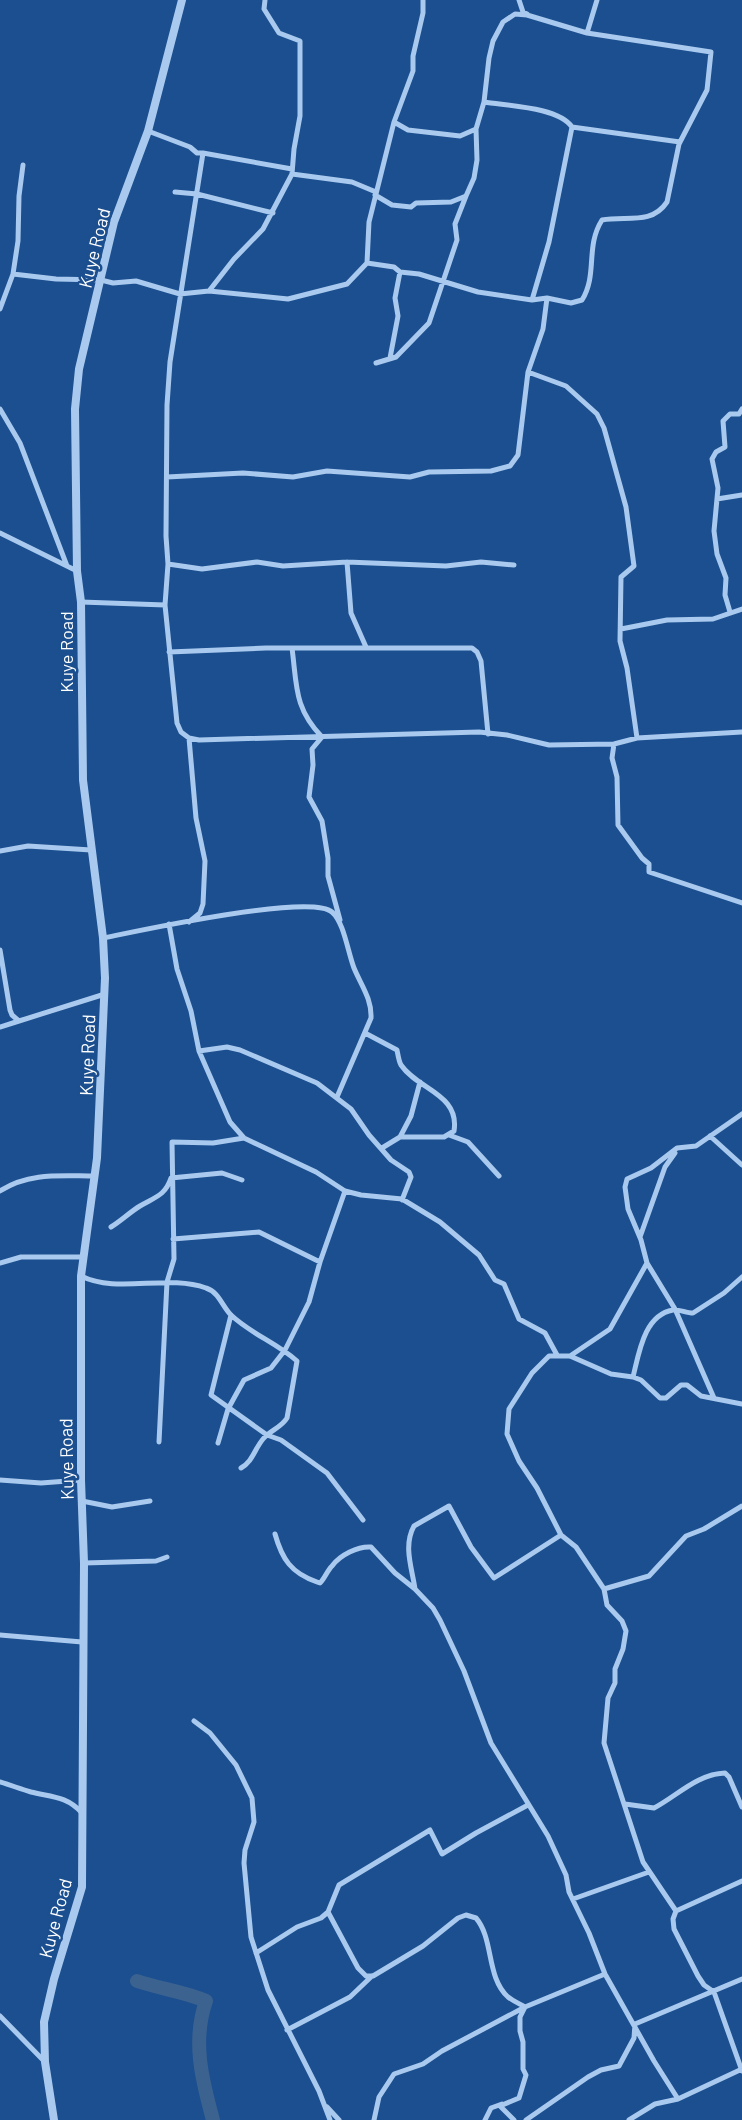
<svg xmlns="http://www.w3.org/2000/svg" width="742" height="2120" font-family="Barlow,sans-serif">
<rect width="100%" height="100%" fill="#1b4f8f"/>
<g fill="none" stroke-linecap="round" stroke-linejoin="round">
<path stroke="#3c6290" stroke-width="14" d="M 137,1981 C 160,1989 183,1991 206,2001 C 192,2041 202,2080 213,2120"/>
<path stroke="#a9c9ee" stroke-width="5" d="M 519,0 L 523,12 L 527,14
M 587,33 L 597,0
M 484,102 C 508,106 558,107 572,127 L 549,242 L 532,300
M 394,122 L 413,71 L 413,56 L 423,13 L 423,0
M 572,127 L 680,142
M 148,131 L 190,147 L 197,153 L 203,153 L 170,362 L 167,405 L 166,536 L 168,564 L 165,605 L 177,723 L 181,732 L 189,738 L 199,740 L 479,732 L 507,735 L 549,745 L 614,744 L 637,738 L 742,732
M 203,153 L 292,169
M 292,174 L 352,182 L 376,192
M 175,192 L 197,194 L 273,213
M 375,195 L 392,205 L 411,207 L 416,203 L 451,202 L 466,196 L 474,178 L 477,160 L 476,129
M 367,263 L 369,222 L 394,122 L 408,130 L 460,136 L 476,129 L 484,102 L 489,58 L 493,41 L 503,22 L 515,14 L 527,15 L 587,33 L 711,52 L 707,90 L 679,144 L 667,202 C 651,226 625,215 602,220 C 585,247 598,274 582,300 L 571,303 L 547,298
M 13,274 L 56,279 L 101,280 L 113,283 L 136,281 L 180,294 L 209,291 L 288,299 L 347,284 L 367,263 L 394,267 L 400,272 L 419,274 L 478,292 L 532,300 L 547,298 L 543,329 L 528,372 L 518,455 L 510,466 L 491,471 L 429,472 L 410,477 L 327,471 L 293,477 L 243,473 L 167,477
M 209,291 L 234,259 L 263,229 L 292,174 L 294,149 L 300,116 L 300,41 L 279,33 L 264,9 L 265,0
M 0,309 L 13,274 L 18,241 L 19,196 L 23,165
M 390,358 L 398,316 L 395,298 L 400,272
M 376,363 L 396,357 L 429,323 L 457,240 L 455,224 L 466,196
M 528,372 L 566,386 L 597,414 L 604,428 L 626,507 L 634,566 L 621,577 L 620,641 L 627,668 L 637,738
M 0,409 L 20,443 L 67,566
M 717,499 L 742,495
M 0,533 L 77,571
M 347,562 L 351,613 L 366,647
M 168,564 L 202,569 L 257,562 L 283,566 L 347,562 L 446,566 L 481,562 L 514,565
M 81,602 L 165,605
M 730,612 L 725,595 L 726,578 L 717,554 L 714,531 L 718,488 L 712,459 L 716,452 L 725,447 L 723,421 L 730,414 L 739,414 L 742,409
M 621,629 L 667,620 L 713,619 L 742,609
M 292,648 C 297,686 294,708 322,737 L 312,749 L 313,765 L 309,797 L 322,821 L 328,858 L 328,876 L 340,920
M 169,652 L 266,648 L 472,648 L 477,652 L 481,661 L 488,734
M 189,738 L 196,818 L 205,861 L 203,904 L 200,913 L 189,922
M 614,744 L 612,758 L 617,777 L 618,825 L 642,858 L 649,864 L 649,872 L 742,903
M 0,851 L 28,846 L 91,850
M 169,924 L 177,969 L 191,1011 L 199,1051 L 230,1122 L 244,1138 L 316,1172 L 345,1191 L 361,1195 L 402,1199 L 440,1222 L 479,1255 L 495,1280 L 504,1284 L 519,1319 L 545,1333 L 557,1355
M 103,938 C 138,931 310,893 332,912 C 344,922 348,953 354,968 C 361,985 372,999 371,1018 L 337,1097
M 0,950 L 10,1010 L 12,1015 L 19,1021 L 105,994
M 0,1027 L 19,1021
M 365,1033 L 397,1050 C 398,1055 399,1062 401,1065 C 418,1090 460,1094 454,1131 L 444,1137 L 400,1137 L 382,1148
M 199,1051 L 227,1047 L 240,1050 L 317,1083 L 351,1109 L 369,1135 L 391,1160 L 409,1172 L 411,1177 L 402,1200
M 449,1135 L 468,1142 L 499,1176
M 710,1136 L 742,1165
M 400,1137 L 411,1116 L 420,1082
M 0,1191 C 29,1172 61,1176 95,1176
M 111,1227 C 121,1221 130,1212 140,1206 C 155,1197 165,1196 171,1178 L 222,1173 L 242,1180
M 640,1237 L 665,1167 L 675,1153
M 173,1239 L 259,1232 L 320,1262
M 0,1263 L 21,1257 L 83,1257
M 81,1276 C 117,1294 167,1274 206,1288 C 219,1292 222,1306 231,1315 C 251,1334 277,1343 297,1361 L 287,1418 C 281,1428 270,1430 263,1439 C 254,1450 253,1461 241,1468
M 231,1315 L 211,1395 L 267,1435 L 281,1440 L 327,1473 L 363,1520
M 570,1356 L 610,1329 L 647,1263
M 633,1377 C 639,1353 644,1315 673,1310 C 679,1309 686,1313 693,1313 L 724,1293 L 742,1277
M 714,1398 L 675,1309 L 647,1263 L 641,1240 L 628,1209 L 625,1187 L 627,1179 L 651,1168 L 677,1148 L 696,1146 L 742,1114
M 159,1442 L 167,1282 L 174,1259 L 172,1142 L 213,1143 L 244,1138
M 218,1443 L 228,1409 L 244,1380 L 271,1368 L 285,1350 L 309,1302 L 320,1262 L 345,1191
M 0,1480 L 41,1483 L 81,1480
M 82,1501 L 112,1507 L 150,1501
M 742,1506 L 704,1529 L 686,1536 L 649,1576 L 604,1589 L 607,1605 L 622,1621 L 626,1631 L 623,1649 L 615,1669 L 615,1683 L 608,1698 L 604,1743 L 643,1862 L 676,1911 L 742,1881
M 275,1534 C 282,1559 291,1573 317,1582 L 320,1583 C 325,1578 327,1571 332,1566 C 340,1555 358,1546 371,1547 L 395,1573 L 415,1589 L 433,1608 L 440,1620 L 464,1671 L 491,1743 L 548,1836 L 566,1875 L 569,1892 L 589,1933 L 605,1974 L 654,2061 L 678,2099
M 84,1563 L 156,1561 L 167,1557
M 415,1589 C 412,1568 403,1546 414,1526 L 449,1506 L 471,1547 L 494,1578 L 561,1535
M 604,1589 L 576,1547 L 561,1535 L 537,1488 L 519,1461 L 507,1434 L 509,1409 L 532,1373 L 549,1356 L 570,1356 L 611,1374 L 633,1377 L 641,1380 L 660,1398 L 666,1398 L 681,1385 L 687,1385 L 701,1396 L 742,1404
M 0,1635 L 82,1642
M 194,1721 L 210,1733 L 236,1765 L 252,1798 L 254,1822 L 245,1850 L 244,1863 L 251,1937 L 268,1990 L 319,2091 L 330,2120
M 0,1782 C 10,1785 21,1789 31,1792 C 51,1797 67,1796 82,1813
M 625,1804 L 654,1808 C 677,1796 697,1774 725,1773 L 729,1777 L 742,1807
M 573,1899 L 649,1872
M 676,1911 L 673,1919 L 674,1929 L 698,1976 L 704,1985 L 714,1992 L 742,2071
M 328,1912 L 358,1968 L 366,1976 L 373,1976 L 423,1946 L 458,1918 L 466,1915 L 476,1918 C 494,1939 486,1977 508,1997 C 513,2001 520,2004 525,2007 L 520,2017 L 520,2031 L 523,2042 L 523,2069 L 526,2075 L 519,2098 L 500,2106 L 514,2120
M 256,1953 L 297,1927 L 321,1918 L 328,1912 L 339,1885 L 430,1830 L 442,1854 L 476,1833 L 528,1805
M 0,2016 L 45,2062
M 287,2030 L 350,1997 L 372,1976
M 327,2107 L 339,2120
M 374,2120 L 379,2097 L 394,2074 L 423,2064 L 442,2051 L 525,2007 L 605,1974
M 485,2120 L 491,2108 L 502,2104
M 526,2120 L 588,2077 L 601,2070 L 619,2066 L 634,2038 L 635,2024 L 742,1979
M 629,2120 L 655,2104 L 678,2099 L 742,2069"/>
<path stroke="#a9c9ee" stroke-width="8" d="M 54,2120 L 45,2062 L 44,2022 L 54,1979 L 82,1887 L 84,1563 L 81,1480 L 81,1276 L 97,1158 L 105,978 L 103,938 L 83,780 L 81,602 L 77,571 L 75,409 L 79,369 L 114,222 L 148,131 L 182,0"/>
</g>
<g text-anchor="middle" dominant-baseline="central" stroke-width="5" stroke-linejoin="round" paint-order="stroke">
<g font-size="18" fill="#fff" stroke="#1b4f8f">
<text transform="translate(94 248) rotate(-76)">Kuye Road</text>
<text transform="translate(66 652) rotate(-90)">Kuye Road</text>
<text transform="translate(87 1055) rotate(-88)">Kuye Road</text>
<text transform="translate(66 1459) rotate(-91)">Kuye Road</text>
<text transform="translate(55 1918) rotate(-75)">Kuye Road</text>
</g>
</g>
</svg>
